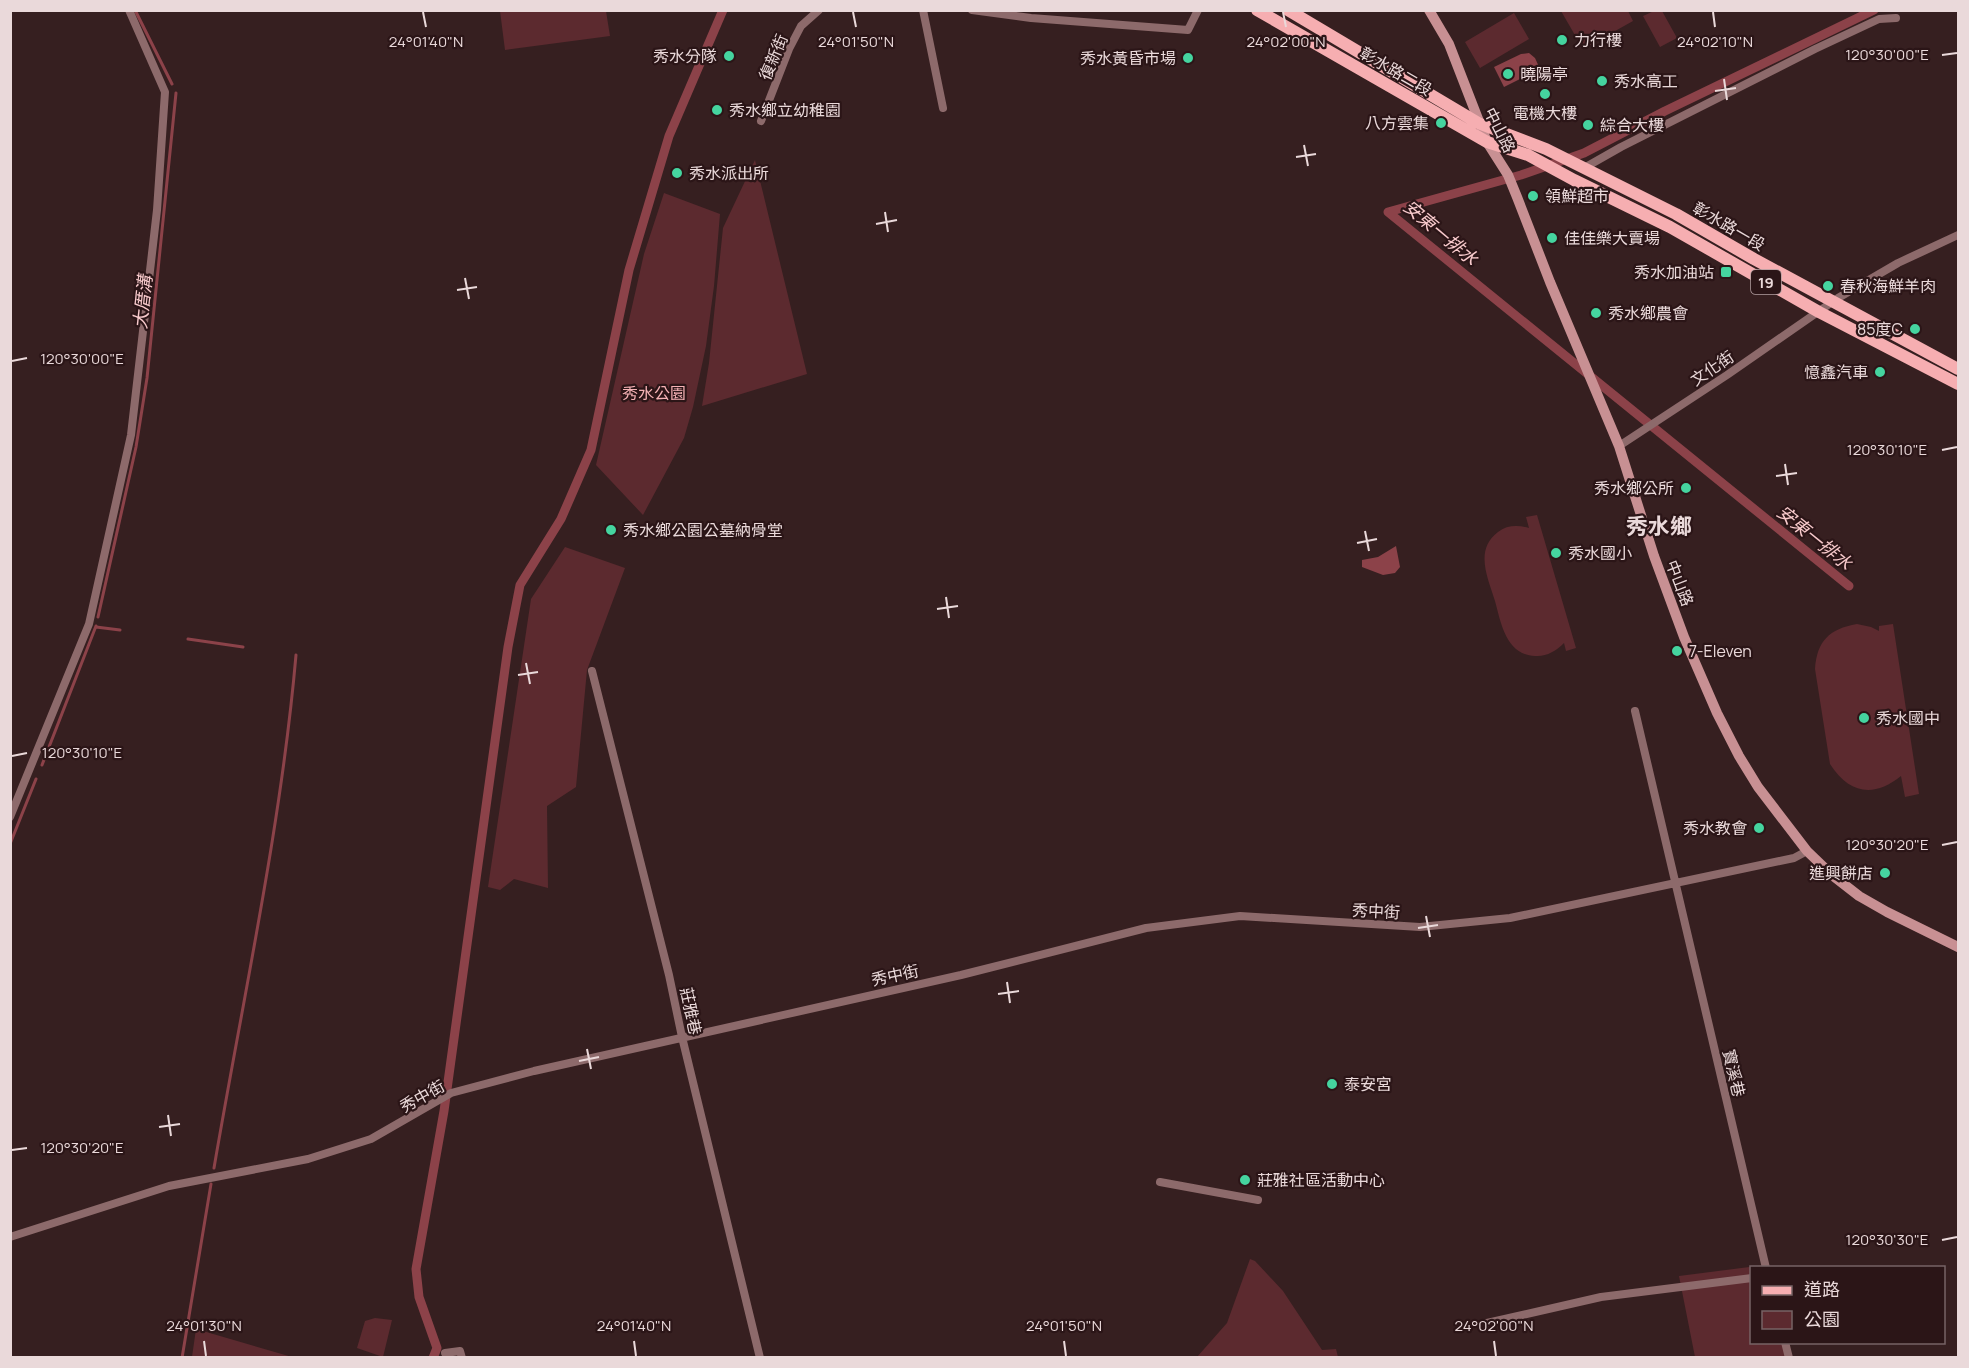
<svg xmlns="http://www.w3.org/2000/svg" width="1969" height="1368" font-family="Manrope,'Noto Sans TC',sans-serif">
<rect width="100%" height="100%" fill="#361f20"/>
<path fill="#5c2a2f" d="M 500,11 L 606,11 L 610,36 L 505,50 Z
M 1561,11 L 1628,11 L 1633,21 L 1583,49 Z
M 1654,11 L 1662,11 L 1677,38 L 1660,47 L 1643,16 Z
M 1514,13 L 1529,39 L 1480,68 L 1465,42 Z
M 755,160 L 807,374 L 702,406 L 709,363 L 723,228 Z
M 664,193 L 720,214 L 714,286 L 706,346 L 693,407 L 684,438 L 643,515 L 596,465 L 644,254 Z
M 1537,515 L 1576,648 L 1566,651 L 1564,643 C 1556,651 1546,657 1535,656 C 1506,655 1501,623 1495,601 C 1488,578 1474,550 1498,532 C 1507,525 1518,525 1529,528 L 1526,517 Z
M 565,547 L 625,568 L 587,670 L 576,787 L 547,806 L 548,888 L 514,879 L 500,890 L 488,887 L 531,599 Z
M 1857,624 L 1871,627 L 1879,631 L 1879,626 L 1893,624 L 1919,794 L 1905,797 L 1901,776 C 1874,798 1849,794 1830,764 L 1815,669 C 1817,641 1829,629 1857,624 Z
M 1250,1259 L 1255,1261 L 1283,1291 L 1322,1350 L 1336,1349 L 1338,1357 L 1197,1357 L 1227,1323 Z
M 1765,1265 L 1766,1267 L 1752,1268 L 1752,1342 L 1785,1343 L 1789,1357 L 1695,1357 L 1679,1276 Z
M 375,1318 L 392,1320 L 383,1357 L 357,1348 L 365,1321 Z
M 196,1329 L 292,1357 L 192,1357 Z"/>
<path fill="#8c4249" d="M 1529,53 L 1535,58 L 1540,69 L 1504,87 L 1494,67 L 1521,54 Z
M 1396,546 L 1400,567 L 1395,573 L 1383,575 L 1362,567 L 1362,560 L 1378,557 Z"/>
<g fill="none" stroke-linecap="round" stroke-linejoin="round">
<path stroke="#8c4249" stroke-width="3" d="M 135,10 L 172,84
M 98,617 L 136,447 L 147,378 L 176,93
M 96,627 L 120,630
M 188,639 L 243,647
M 42,765 L 96,626
M 10,844 L 36,779
M 214,1168 C 243,998 281,827 296,655
M 182,1358 L 211,1184"/>
<path stroke="#8c4249" stroke-width="9" d="M 1849,586 L 1388,212 L 1521,175 L 1584,153 L 1665,111 L 1874,10
M 433,1358 L 437,1348 L 419,1297 L 416,1269 L 444,1111 L 508,647 L 520,585 L 561,519 L 591,450 L 629,270 L 669,136 L 723,10"/>
<path stroke="#8d6a6b" stroke-width="8" d="M 923,10 L 943,108
M 972,10 L 1031,18 L 1188,30 L 1198,10
M 761,121 L 789,49 L 801,26 L 819,10
M 1584,168 L 1621,147 L 1815,49 L 1879,19 L 1896,18
M 1619,446 L 1727,375 L 1838,298 L 1898,263 L 1958,235
M 592,671 L 669,975 L 682,1037 L 760,1358
M 1635,711 L 1766,1268
M 10,817 L 89,624 L 131,435 L 157,210 L 165,92 L 129,10
M 1160,1182 L 1258,1200
M 10,1237 L 169,1186 L 308,1159 L 371,1139 L 451,1093 L 534,1071 L 961,975 L 1146,928 L 1240,916 L 1420,927 L 1510,918 L 1794,858 L 1807,851
M 1487,1323 L 1601,1297 L 1752,1278
M 1785,1342 L 1789,1358
M 445,1353 L 460,1351 L 462,1358"/>
<path stroke="#c89093" stroke-width="10" d="M 1429,10 L 1449,44 L 1487,142 L 1508,175 L 1517,197 L 1550,282 L 1619,446 L 1654,556 L 1684,637 L 1717,713 L 1739,756 L 1758,787 L 1807,851 L 1832,875 L 1859,896 L 1887,912 L 1958,947"/>
<path stroke="#f6aeb1" stroke-width="12" d="M 1257,10 L 1487,142 L 1528,155 L 1574,180 L 1670,227 L 1819,312 L 1958,384
M 1288,10 L 1478,123 L 1546,149 L 1676,214 L 1754,259 L 1958,369"/>
</g>
<path fill="none" stroke="#ead9da" stroke-width="2" d="M 423,12 L 426,27M 853,12 L 856,27M 1283,12 L 1286,27M 1713,12 L 1715,27M 1942,55 L 1957,53M 1724,79 L 1727,100M 1715,91 L 1736,88M 1304,145 L 1308,166M 1296,157 L 1316,154M 885,212 L 888,232M 876,224 L 897,220M 465,278 L 469,299M 457,290 L 477,287M 12,361 L 27,358M 1942,450 L 1957,447M 1785,464 L 1788,485M 1776,476 L 1797,473M 1365,531 L 1369,551M 1357,543 L 1377,539M 946,597 L 949,618M 937,609 L 958,606M 526,663 L 530,684M 518,675 L 538,672M 12,756 L 27,753M 1942,845 L 1957,842M 1426,916 L 1430,937M 1418,928 L 1438,925M 1007,982 L 1010,1003M 998,994 L 1019,991M 587,1049 L 591,1069M 579,1061 L 599,1057M 168,1115 L 171,1136M 159,1127 L 180,1124M 12,1150 L 27,1148M 1942,1240 L 1957,1237M 204,1341 L 206,1356M 634,1341 L 636,1356M 1064,1341 L 1066,1356M 1494,1341 L 1496,1356"/>
<g fill="#45d49f" stroke="#2b1517" stroke-width="2">
<circle cx="1562" cy="40" r="6"/>
<circle cx="729" cy="56" r="6"/>
<circle cx="1188" cy="58" r="6"/>
<circle cx="1508" cy="74" r="6"/>
<circle cx="1602" cy="81" r="6"/>
<circle cx="1545" cy="94" r="6"/>
<circle cx="717" cy="110" r="6"/>
<circle cx="1441" cy="123" r="6"/>
<circle cx="1588" cy="125" r="6"/>
<circle cx="677" cy="173" r="6"/>
<circle cx="1533" cy="196" r="6"/>
<circle cx="1552" cy="238" r="6"/>
<rect x="1720" y="266" width="12" height="12" rx="3"/>
<circle cx="1828" cy="286" r="6"/>
<circle cx="1596" cy="313" r="6"/>
<circle cx="1915" cy="329" r="6"/>
<circle cx="1880" cy="372" r="6"/>
<circle cx="1686" cy="488" r="6"/>
<circle cx="611" cy="530" r="6"/>
<circle cx="1556" cy="553" r="6"/>
<circle cx="1677" cy="651" r="6"/>
<circle cx="1864" cy="718" r="6"/>
<circle cx="1759" cy="828" r="6"/>
<circle cx="1885" cy="873" r="6"/>
<circle cx="1332" cy="1084" r="6"/>
<circle cx="1245" cy="1180" r="6"/>
</g>
<g text-anchor="middle" dominant-baseline="central" stroke-width="4.5" stroke-linejoin="round" paint-order="stroke">
<rect fill="#2b1517" stroke="#b19ea0" stroke-width="1.5" x="1751" y="270" width="30" height="24" rx="4.5"/>
<g font-size="15" font-weight="bold" fill="#ead9da">
<text x="1766" y="282">19</text>
</g>
<g font-size="16" fill="#ead9da" stroke="#2b1517" text-anchor="start">
<text x="1574" y="40">力行樓</text>
<text x="717" y="56" text-anchor="end">秀水分隊</text>
<text x="1176" y="58" text-anchor="end">秀水黃昏市場</text>
<text x="1520" y="74">曉陽亭</text>
<text x="1614" y="81">秀水高工</text>
<text x="729" y="110">秀水鄉立幼稚園</text>
<text x="1545" y="113" text-anchor="middle">電機大樓</text>
<text x="1429" y="123" text-anchor="end">八方雲集</text>
<text x="1600" y="125">綜合大樓</text>
<text x="689" y="173">秀水派出所</text>
<text x="1545" y="196">領鮮超市</text>
<text x="1564" y="238">佳佳樂大賣場</text>
<text x="1714" y="272" text-anchor="end">秀水加油站</text>
<text x="1840" y="286">春秋海鮮羊肉</text>
<text x="1608" y="313">秀水鄉農會</text>
<text x="1903" y="329" text-anchor="end">85度C</text>
<text x="1868" y="372" text-anchor="end">憶鑫汽車</text>
<text x="1674" y="488" text-anchor="end">秀水鄉公所</text>
<text x="623" y="530">秀水鄉公園公墓納骨堂</text>
<text x="1568" y="553">秀水國小</text>
<text x="1689" y="651">7-Eleven</text>
<text x="1876" y="718">秀水國中</text>
<text x="1747" y="828" text-anchor="end">秀水教會</text>
<text x="1873" y="873" text-anchor="end">進興餅店</text>
<text x="1344" y="1084">泰安宮</text>
<text x="1257" y="1180">莊雅社區活動中心</text>
</g>
<g font-size="16" fill="#ead9da" stroke="#2b1517">
<text transform="translate(773 57) rotate(-67)">復新街</text>
<text transform="translate(1396 71) rotate(30)">彰水路二段</text>
<text transform="translate(1500 130) rotate(63)">中山路</text>
<text transform="translate(1729 226) rotate(30)">彰水路一段</text>
<text transform="translate(1712 368) rotate(-34)">文化街</text>
<text transform="translate(1680 583) rotate(69)">中山路</text>
<text transform="translate(1376 911) rotate(3)">秀中街</text>
<text transform="translate(895 975) rotate(-12)">秀中街</text>
<text transform="translate(691 1011) rotate(78)">莊雅巷</text>
<text transform="translate(1734 1073) rotate(77)">寶溪巷</text>
<text transform="translate(422 1096) rotate(-29)">秀中街</text>
</g>
<g font-size="16" fill="#f5b2b5" stroke="#2b1517">
<text x="654" y="393">秀水公園</text>
</g>
<g font-size="18" font-style="italic" fill="#f9cbcd" stroke="#2b1517">
<text transform="translate(1441 232) rotate(40)">安東一排水</text>
<text transform="translate(142 302) rotate(-84)">大厝溝</text>
<text transform="translate(1815 537) rotate(39)">安東一排水</text>
</g>
<g font-size="22" font-weight="bold" fill="#ead9da" stroke="#2b1517">
<text x="1659" y="526">秀水鄉</text>
</g>
</g>
<g font-size="15" text-anchor="middle" fill="#ead9da" stroke="#2b1517" stroke-width="4.5" stroke-linejoin="round" paint-order="stroke">
<text x="856" y="47">24°01'50"N</text>
<text x="426" y="47">24°01'40"N</text>
<text x="1286" y="47">24°02'00"N</text>
<text x="1715" y="47">24°02'10"N</text>
<text x="1887" y="60">120°30'00"E</text>
<text x="82" y="364">120°30'00"E</text>
<text x="1887" y="455">120°30'10"E</text>
<text x="82" y="758">120°30'10"E</text>
<text x="1887" y="850">120°30'20"E</text>
<text x="82" y="1153">120°30'20"E</text>
<text x="1887" y="1245">120°30'30"E</text>
<text x="204" y="1331">24°01'30"N</text>
<text x="634" y="1331">24°01'40"N</text>
<text x="1064" y="1331">24°01'50"N</text>
<text x="1494" y="1331">24°02'00"N</text>
</g>
<rect width="1969" height="1368" fill="none" stroke="#ead9da" stroke-width="24"/>
<rect x="1750" y="1266" width="195" height="78" fill="#2b1517" stroke="#776365" stroke-width="1.5"/>
<rect x="1762" y="1286" width="30" height="9" fill="#f6aeb1" stroke="#776365" stroke-width="1.5"/>
<text x="1804" y="1296" font-size="18" fill="#ead9da">道路</text>
<rect x="1762" y="1311" width="30" height="18" fill="#5c2a2f" stroke="#776365" stroke-width="1.5"/>
<text x="1804" y="1326" font-size="18" fill="#ead9da">公園</text>
</svg>
